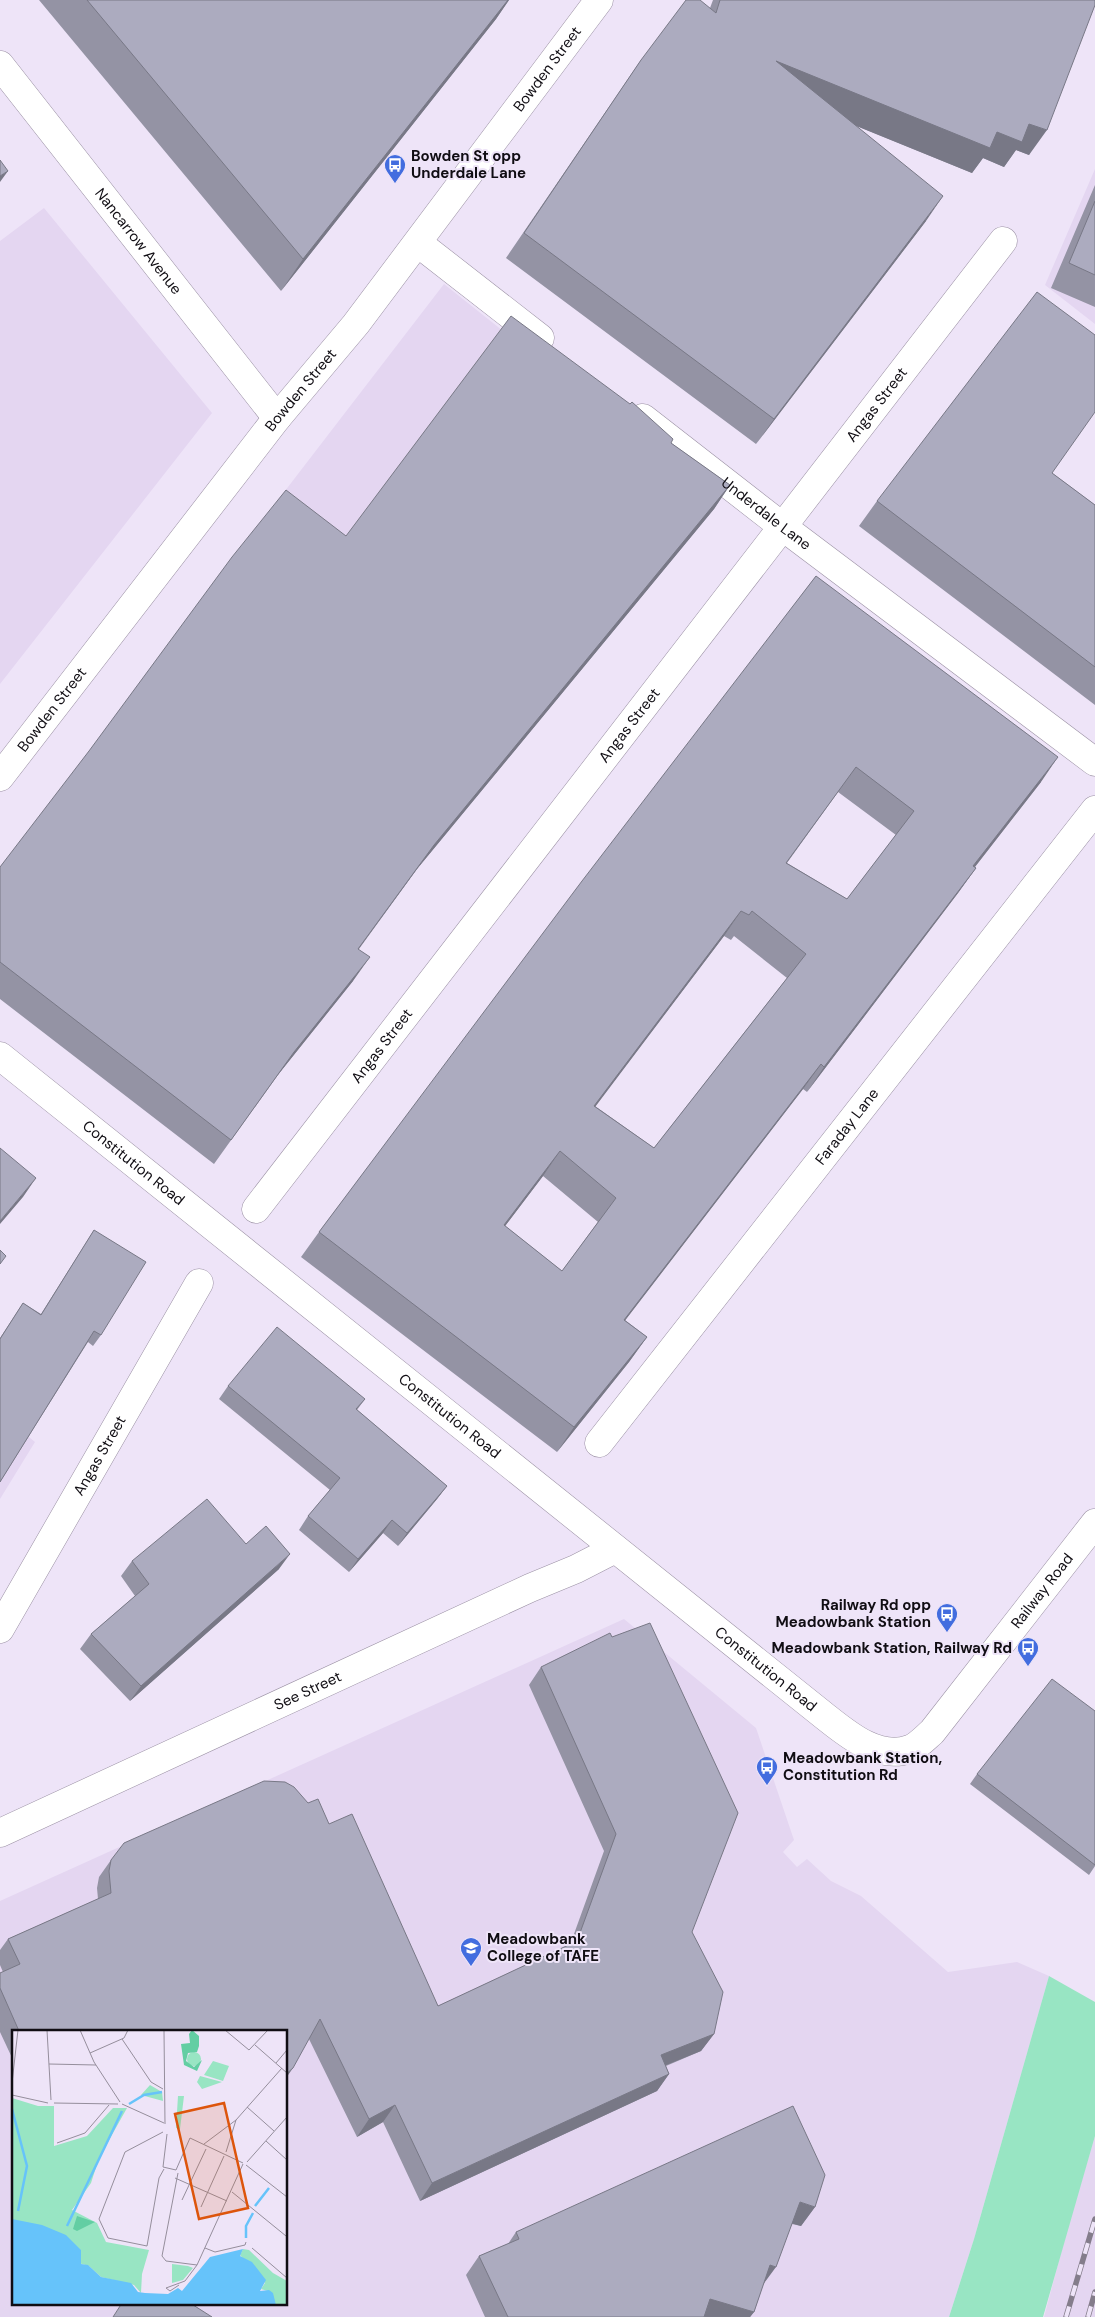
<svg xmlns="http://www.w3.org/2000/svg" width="1095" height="2317" font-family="'DM Sans',sans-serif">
<rect width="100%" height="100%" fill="#eee4f8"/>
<path fill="#e4d6f1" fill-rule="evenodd" d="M 1095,169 L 1095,324 L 1045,285 Z
M 44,208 L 212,413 L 0,684 L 0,241 Z
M 444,284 L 615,420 L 441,645 L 268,513 Z
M 0,1413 L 35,1442 L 0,1499 Z
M 624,1619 L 756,1728 L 794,1840 L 783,1852 L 797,1867 L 807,1859 L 831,1881 L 861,1896 L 948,1972 L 1017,1962 L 1049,1976 L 974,2239 L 949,2317 L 0,2317 L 0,1901 ZM 14,2031 L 286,2031 L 286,2303 L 14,2303 Z
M 1095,2136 L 1095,2317 L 1044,2317 L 1068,2227 Z"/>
<path fill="#98e5c3" d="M 1049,1976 L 1095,2002 L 1095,2136 L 1043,2317 L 949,2317 L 974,2239 Z"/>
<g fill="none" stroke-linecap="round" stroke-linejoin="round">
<g stroke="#9b91a4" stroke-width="29">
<g id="minor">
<path id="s1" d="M 0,65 L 277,418"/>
<path d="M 418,243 L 540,338"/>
<path id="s2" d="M 643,418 L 783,527 L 1095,762"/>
<path id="s3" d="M 0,777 L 277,418 L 356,324 L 599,0"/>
<path id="s4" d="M 256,1209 L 1003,241"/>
<path id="s5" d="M 599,1443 L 1095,810"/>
<path id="s6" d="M 0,1629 L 199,1283"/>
<path id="s7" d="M 0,1833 L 530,1588 L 576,1569 L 615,1549"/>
</g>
</g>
<g stroke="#9b91a4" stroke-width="29">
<g id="secondary">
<path id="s8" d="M 0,1056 L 822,1714 C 845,1732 877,1761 910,1749 C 918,1746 925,1738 932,1732 L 1095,1523"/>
</g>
</g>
<use href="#minor" stroke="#fff" stroke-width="28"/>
<use href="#secondary" stroke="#fff" stroke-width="28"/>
<g stroke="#847d8b" stroke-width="5.5">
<path id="rail" d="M 1066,2317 L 1095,2219
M 1088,2317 L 1095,2292"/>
</g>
<use href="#rail" stroke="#eee4f8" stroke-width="4" stroke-dasharray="11" stroke-linecap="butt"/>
</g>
<path fill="#9493a4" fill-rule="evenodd" d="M 39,0 L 509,0 L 496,19 L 281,291 Z
M 713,0 L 1095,0 L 1029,155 L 1016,150 L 1004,167 L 983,158 L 972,173 L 857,126 L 926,221 L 756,444 L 506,258 L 641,60 L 710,8 Z
M 1095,185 L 1095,307 L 1051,288 Z
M 671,443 L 730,485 L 714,509 L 417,869 L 359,949 L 353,981 L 277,1076 L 214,1164 L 0,999 L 0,867 L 346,536 Z
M 1052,473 L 1095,505 L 1095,705 L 859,526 L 877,501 Z
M 816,576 L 1041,782 L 975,867 L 976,868 L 958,893 L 807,1092 L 803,1089 L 625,1320 L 647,1337 L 629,1362 L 557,1452 L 301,1257 L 319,1232 ZM 838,792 L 896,835 L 847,899 L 787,863 ZM 724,936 L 731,940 L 734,936 L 787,978 L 654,1148 L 595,1106 ZM 543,1176 L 598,1222 L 562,1271 L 505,1226 Z
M 94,1230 L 101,1335 L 93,1346 L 88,1342 L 0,1482 L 0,1338 L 23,1303 L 41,1314 Z
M 228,1386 L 365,1399 L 357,1410 L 447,1486 L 437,1499 L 398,1546 L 383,1533 L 349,1572 L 299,1530 L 308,1516 L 330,1490 L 219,1399 Z
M 246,1544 L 279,1569 L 130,1701 L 80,1649 L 91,1634 L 135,1596 L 121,1576 L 132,1561 Z
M 541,1667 L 692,1932 L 714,2034 L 701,2051 L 666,2066 L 669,2074 L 657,2091 L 420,2201 L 383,2122 L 357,2137 L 309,2039 L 286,2031 L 14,2031 L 14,2062 L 0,2032 L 0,1973 L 3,1972 L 0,1965 L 0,1950 L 8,1939 L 98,1899 L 97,1888 L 99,1877 L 111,1860 L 329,1824 L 438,2006 L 570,1945 L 604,1851 L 529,1685 Z
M 1095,1711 L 1095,1866 L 1089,1875 L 970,1784 L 977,1774 Z
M 815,2207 L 801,2226 L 792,2224 L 763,2285 L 754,2312 L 750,2317 L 485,2317 L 466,2275 L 479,2256 L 508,2244 L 516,2232 Z"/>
<path fill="#787886" d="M 508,0 L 509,0 L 496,19 L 281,291 L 303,259 Z
M 776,61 L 997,132 L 1029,124 L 1047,130 L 1029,155 L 1016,150 L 1004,167 L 983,158 L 972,173 L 758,86 Z
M 8,171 L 0,182 L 0,176 Z
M 943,196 L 926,221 L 756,444 L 774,419 Z
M 730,485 L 714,509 L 417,869 L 341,973 L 434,845 Z
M 1058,757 L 1041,782 L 956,891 L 973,866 Z
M 976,868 L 958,893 L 807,1092 L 824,1067 Z
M 741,911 L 724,936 L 577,1131 L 594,1106 Z
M 370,957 L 353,981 L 277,1076 L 214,1164 L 294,1052 Z
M 821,1064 L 803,1089 L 607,1344 L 624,1320 Z
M 560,1151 L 543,1176 L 487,1250 L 504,1225 Z
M 36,1178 L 23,1197 L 0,1224 L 0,1221 Z
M 647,1337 L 629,1362 L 557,1452 L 574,1427 Z
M 447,1486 L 437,1499 L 398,1546 L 407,1533 Z
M 392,1520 L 383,1533 L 349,1572 L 358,1559 Z
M 290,1554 L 279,1569 L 130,1701 L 141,1686 Z
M 714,2034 L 701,2051 L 649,2072 L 661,2055 Z
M 293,2068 L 286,2078 L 286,2074 Z
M 669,2074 L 657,2091 L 420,2201 L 432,2183 Z
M 395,2105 L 383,2122 L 357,2137 L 369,2119 Z
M 800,2202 L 815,2207 L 801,2226 L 787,2222 Z
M 770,2265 L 776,2267 L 762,2286 Z
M 710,2299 L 754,2312 L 750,2317 L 697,2317 Z"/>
<path fill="#acabbf" stroke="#787886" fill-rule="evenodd" d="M 87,0 L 508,0 L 303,259 Z
M 686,0 L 700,0 L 716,13 L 720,0 L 1095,0 L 1095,5 L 1047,130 L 1029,124 L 1022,142 L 997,132 L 990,148 L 776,61 L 943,196 L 774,419 L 524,233 L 641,60 Z
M 0,160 L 8,171 L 0,176 Z
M 1095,201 L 1095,275 L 1069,263 Z
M 1037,292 L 1095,335 L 1095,412 L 1052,473 L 1095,505 L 1095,667 L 877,501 Z
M 511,316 L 630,404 L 632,402 L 673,439 L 671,443 L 730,485 L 434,845 L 358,949 L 370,957 L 294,1052 L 231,1140 L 0,962 L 0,867 L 89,751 L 232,557 L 286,490 L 346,536 Z
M 816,576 L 1058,757 L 973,866 L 976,868 L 824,1067 L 821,1064 L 624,1320 L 647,1337 L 574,1427 L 319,1232 L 582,881 ZM 856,767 L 914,811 L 847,899 L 786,863 ZM 741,911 L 749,915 L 752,911 L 806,954 L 654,1148 L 594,1106 ZM 560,1151 L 616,1198 L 562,1271 L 504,1225 Z
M 0,1148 L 36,1178 L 0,1221 Z
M 94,1230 L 146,1262 L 101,1335 L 94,1331 L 0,1482 L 0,1339 L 23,1303 L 41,1315 Z
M 0,1250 L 6,1256 L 0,1264 Z
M 277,1327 L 365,1399 L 356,1409 L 447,1486 L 407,1533 L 392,1520 L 358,1559 L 308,1516 L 340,1478 L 228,1386 Z
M 207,1499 L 246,1544 L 266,1526 L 290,1554 L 141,1686 L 91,1634 L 149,1584 L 132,1561 Z
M 650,1623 L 738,1813 L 692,1932 L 723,1992 L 714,2034 L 661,2055 L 669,2074 L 432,2183 L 395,2105 L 369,2119 L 320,2019 L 293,2068 L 286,2074 L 286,2031 L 19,2031 L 0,1988 L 0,1973 L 20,1964 L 8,1939 L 111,1893 L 109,1871 L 111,1860 L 124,1843 L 264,1781 L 285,1782 L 294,1787 L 308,1803 L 318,1799 L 329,1824 L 352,1814 L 438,2006 L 577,1941 L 616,1834 L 541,1667 L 610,1633 L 612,1637 Z
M 1052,1679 L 1095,1711 L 1095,1865 L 977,1774 Z
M 793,2106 L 825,2175 L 815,2207 L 800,2202 L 776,2267 L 770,2265 L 754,2312 L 710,2299 L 704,2317 L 508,2317 L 479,2256 L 519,2239 L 516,2232 Z
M 122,2303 L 190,2303 L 212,2317 L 113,2317 Z"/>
<defs>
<g id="bus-pin" transform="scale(1.125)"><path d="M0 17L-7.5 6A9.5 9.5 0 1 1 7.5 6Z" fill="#426ddf" stroke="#eee4f8"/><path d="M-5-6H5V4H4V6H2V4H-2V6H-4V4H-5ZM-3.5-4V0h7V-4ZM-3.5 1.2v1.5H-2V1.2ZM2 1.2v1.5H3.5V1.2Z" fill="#fff"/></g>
<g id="university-pin" transform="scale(1.125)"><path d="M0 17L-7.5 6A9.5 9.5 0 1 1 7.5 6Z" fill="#426ddf" stroke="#eee4f8"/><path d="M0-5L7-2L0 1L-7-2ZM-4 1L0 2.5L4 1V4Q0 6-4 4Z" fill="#fff"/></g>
</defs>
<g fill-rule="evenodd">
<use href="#bus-pin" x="395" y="165"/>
<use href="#bus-pin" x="947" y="1614"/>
<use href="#bus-pin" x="1028" y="1648"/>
<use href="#bus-pin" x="767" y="1767"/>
<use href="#university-pin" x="471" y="1948"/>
</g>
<g text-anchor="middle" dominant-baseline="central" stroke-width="4" stroke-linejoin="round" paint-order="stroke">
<g font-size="15" fill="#100d13" stroke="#eee4f8">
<text stroke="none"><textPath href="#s3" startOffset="895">Bowden Street</textPath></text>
<text stroke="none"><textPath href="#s1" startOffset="224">Nancarrow Avenue</textPath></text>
<text stroke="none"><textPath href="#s3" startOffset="490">Bowden Street</textPath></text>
<text stroke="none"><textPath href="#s4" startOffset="1016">Angas Street</textPath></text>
<text stroke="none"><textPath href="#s2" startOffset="156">Underdale Lane</textPath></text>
<text stroke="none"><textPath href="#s3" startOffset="85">Bowden Street</textPath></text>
<text stroke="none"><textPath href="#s4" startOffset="611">Angas Street</textPath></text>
<text stroke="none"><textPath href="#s4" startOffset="206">Angas Street</textPath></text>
<text stroke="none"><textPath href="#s5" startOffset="402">Faraday Lane</textPath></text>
<text stroke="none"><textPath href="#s8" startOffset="171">Constitution Road</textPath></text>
<text stroke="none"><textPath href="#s8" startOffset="576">Constitution Road</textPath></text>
<text stroke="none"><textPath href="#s6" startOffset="200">Angas Street</textPath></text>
<text stroke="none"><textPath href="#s8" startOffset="1359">Railway Road</textPath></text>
<text stroke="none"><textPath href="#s8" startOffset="981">Constitution Road</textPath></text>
<text stroke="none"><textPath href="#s7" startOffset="339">See Street</textPath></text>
</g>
<g font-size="15" font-weight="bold" fill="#100d13" stroke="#eee4f8" text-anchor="start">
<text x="411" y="156">Bowden St opp<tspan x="411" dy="17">Underdale Lane</tspan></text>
<text x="931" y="1605" text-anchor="end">Railway Rd opp<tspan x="931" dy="17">Meadowbank Station</tspan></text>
<text x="1012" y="1648" text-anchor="end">Meadowbank Station, Railway Rd</text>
<text x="783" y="1758">Meadowbank Station,<tspan x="783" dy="17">Constitution Rd</tspan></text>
<text x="487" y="1939">Meadowbank<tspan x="487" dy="17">College of TAFE</tspan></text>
</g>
</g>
<g transform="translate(12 2030)">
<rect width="275" height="275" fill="#eee4f8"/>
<path d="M175 29a7 7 0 1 1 14 0a7 7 0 1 1-14 0ZM 201,31 L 217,36 L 211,51 L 192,45 ZM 188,46 L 210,52 L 190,59 L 185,52 ZM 138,55 L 150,62 L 151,71 L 129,65 ZM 166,66 L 172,66 L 168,99 L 164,98 ZM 0,68 L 26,76 L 42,76 L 42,116 L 75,106 L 101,78 L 115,78 L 87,128 L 79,153 L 60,180 L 85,193 L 94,212 L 137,220 L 130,244 L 129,263 L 122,255 L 89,247 L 77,236 L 0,214 ZM 231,219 L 237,220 L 261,243 L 275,251 L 275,275 L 264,275 L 256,261 L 249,259 L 253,253 L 228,225 ZM 160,234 L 176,236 L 181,238 L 171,250 L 160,253 Z" fill="#98e5c3"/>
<path d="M 180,0 L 187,6 L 187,16 L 185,22 L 176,23 L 174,31 L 182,37 L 190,30 L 185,41 L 172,35 L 169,14 L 178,13 L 177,4 ZM 65,186 L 83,192 L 65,201 L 61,199 Z" fill="#63cea3"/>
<path d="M 0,189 L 30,195 L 54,205 L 69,220 L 69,234 L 76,235 L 89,247 L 119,253 L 126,262 L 133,263 L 156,264 L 166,258 L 170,261 L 198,227 L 231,219 L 228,226 L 240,232 L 254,250 L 248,261 L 257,260 L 261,263 L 264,275 L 0,275 Z" fill="#66c3fa"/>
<path fill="none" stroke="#66c3fa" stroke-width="2.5" d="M 117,74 L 132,65 L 150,62M 0,79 L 15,136 L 6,181M 243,176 L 257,158M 55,196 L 110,81M 234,208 L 234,196 L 241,183M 0,273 L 165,271 L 168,275"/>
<path fill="none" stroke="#958e9c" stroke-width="1" d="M 35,0 L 39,70M 68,0 L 82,32 L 108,72M 152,0 L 153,94M 213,0 L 237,20 L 256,0M 110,9 L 139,52 L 151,59M 243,15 L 275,43M 78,23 L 112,8 L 116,0M 264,33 L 275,20M 37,34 L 84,35M 0,53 L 6,0M 0,65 L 36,73M 42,73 L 106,74M 110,74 L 152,93M 235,77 L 262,101M 151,102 L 113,122 L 87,189 L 96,208 L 135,216 L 147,148 L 152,139M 155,104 L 151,137 L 164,140M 254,111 L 275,130M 45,113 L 73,103 L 97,75M 192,114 L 224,90 L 270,38M 214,122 L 224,90M 235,132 L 275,87M 234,135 L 275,167M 164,140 L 178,108 L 231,133M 166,143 L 150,226 L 154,231 L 185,235M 163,148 L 215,171M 220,162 L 274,206M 170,170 L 194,119M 189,177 L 212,126M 193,218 L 203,222 L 233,215 L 234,212M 240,218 L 275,248M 185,235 L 231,134M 154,258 L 173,251 L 185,235M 154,258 L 158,261 L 167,255"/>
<path fill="#dd550c" fill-opacity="0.15" stroke="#dd550c" stroke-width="2.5" d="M 212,73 L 236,178 L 187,189 L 163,84 Z"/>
<rect width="275" height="275" fill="none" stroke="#100d13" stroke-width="2.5"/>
</g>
</svg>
